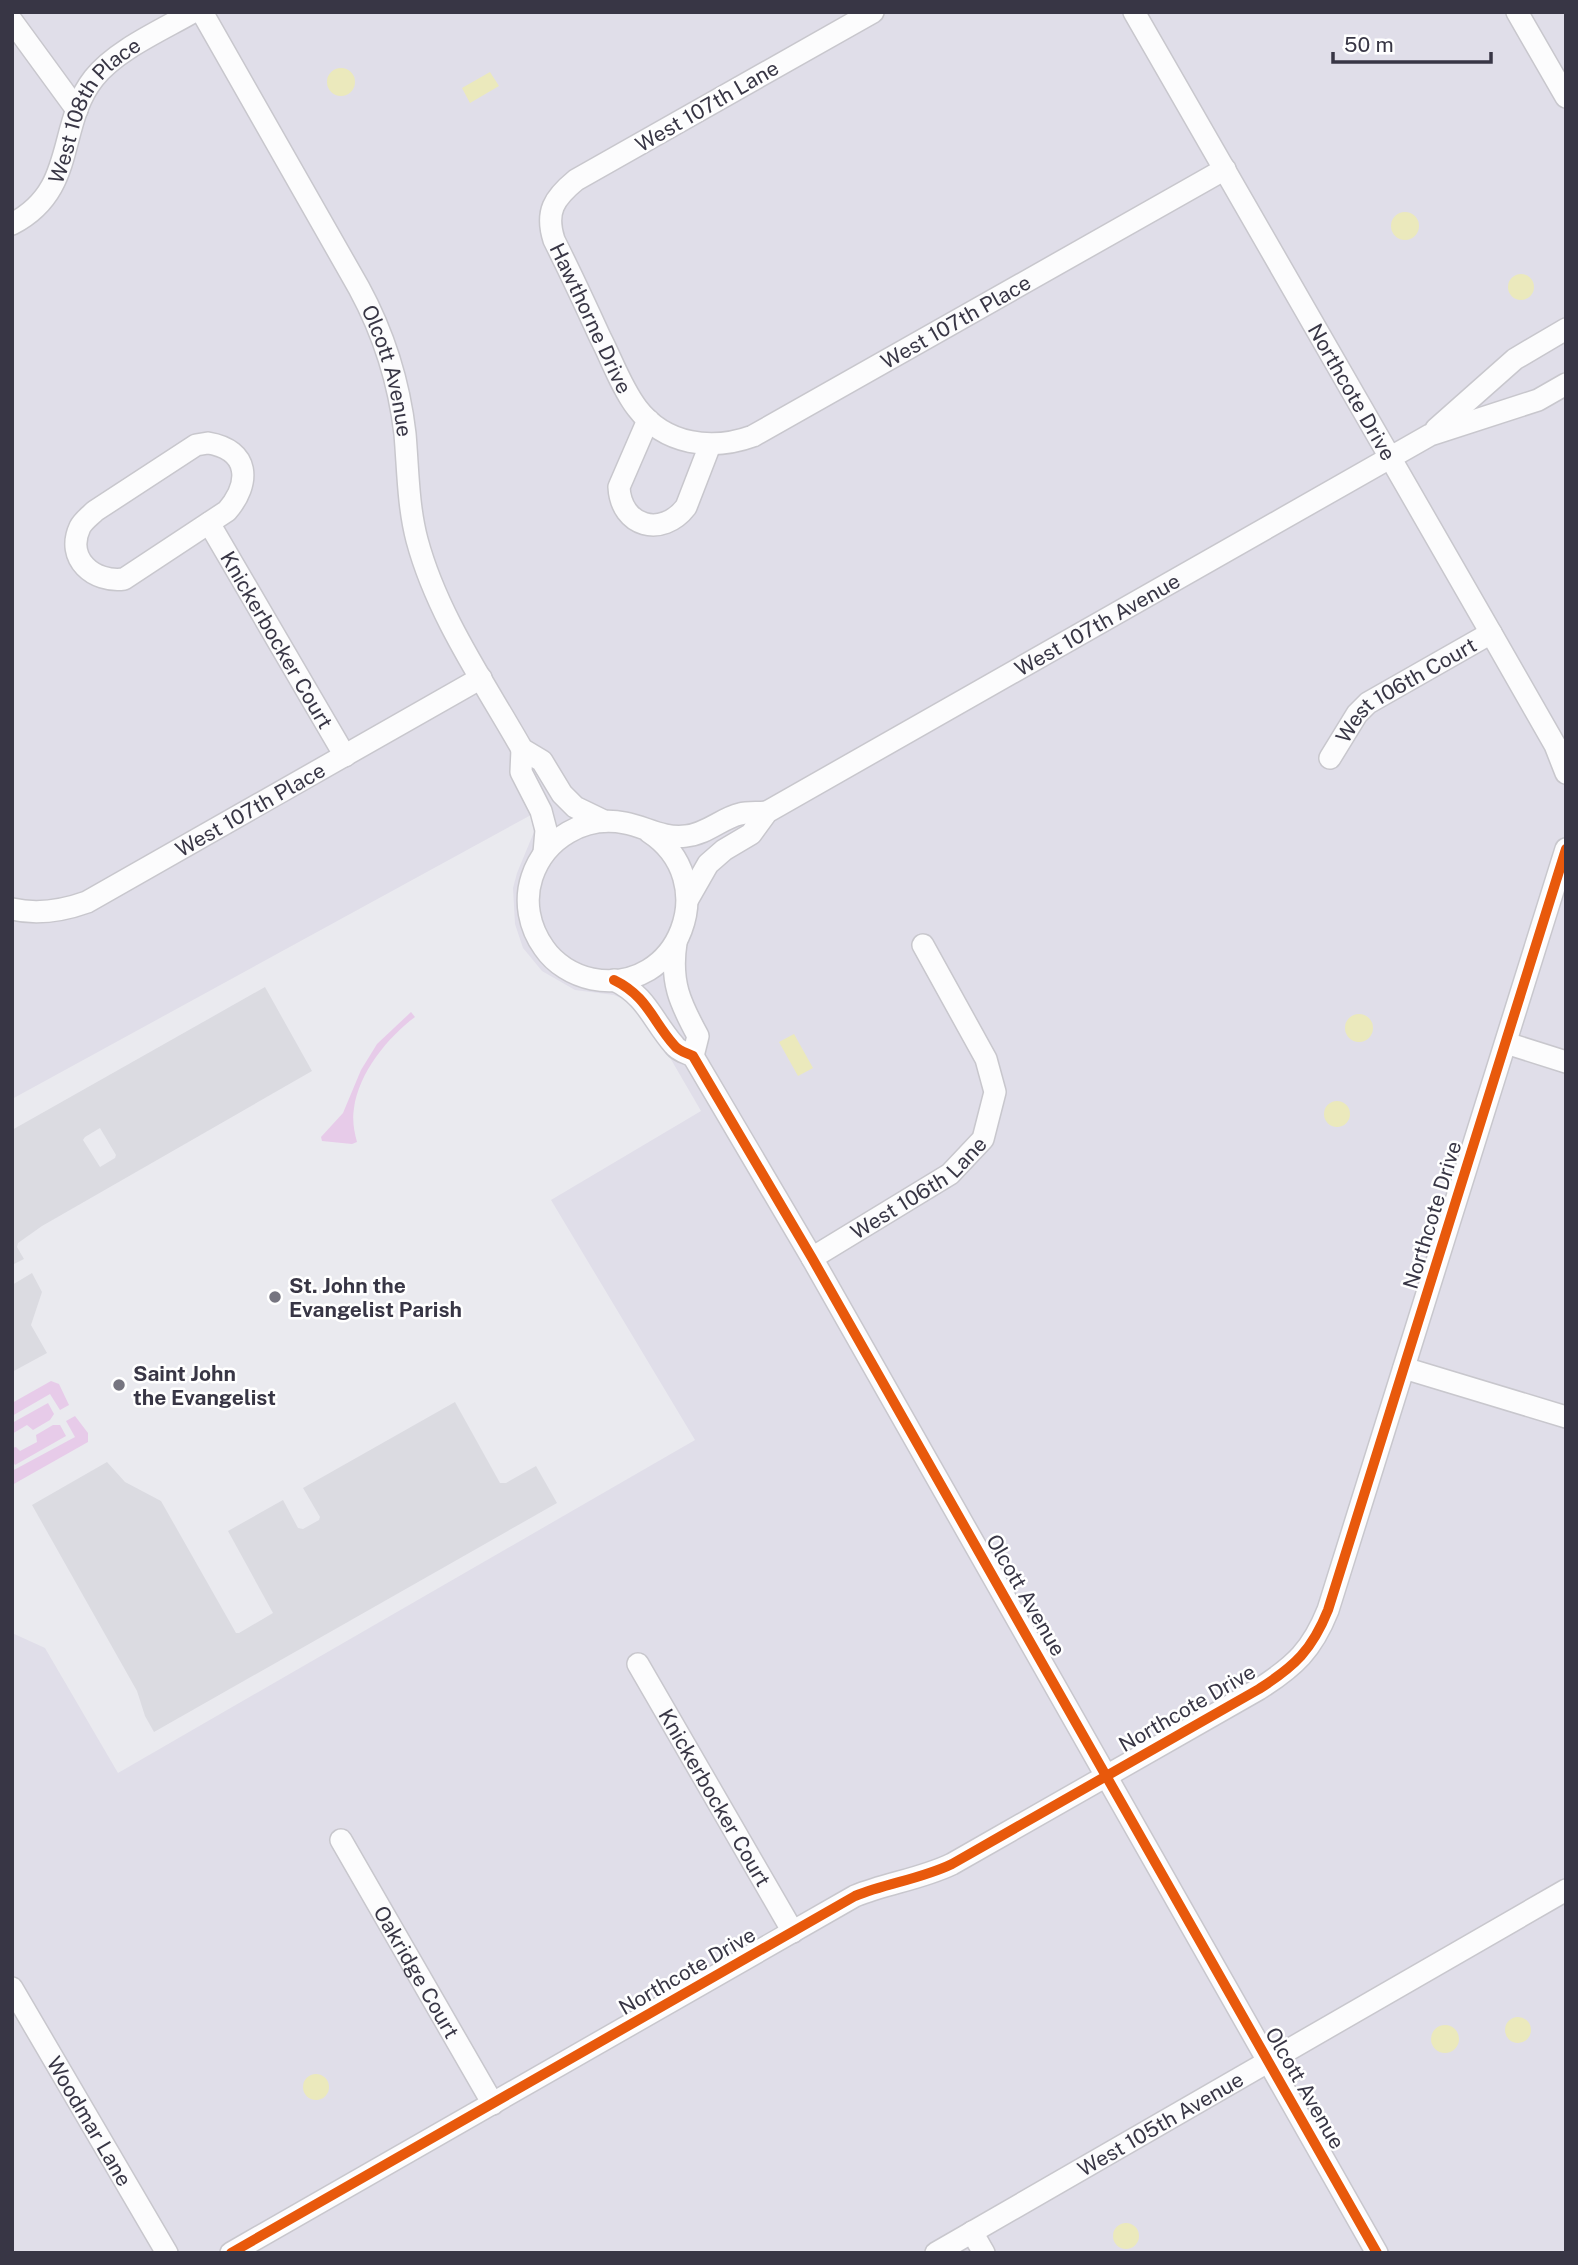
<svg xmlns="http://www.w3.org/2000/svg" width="1578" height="2265" font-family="'Public Sans',sans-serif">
<rect width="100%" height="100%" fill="#eaeaef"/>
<path fill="#e0dee9" d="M 12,12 L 1566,12 L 1566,2253 L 12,2253 L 12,1633 L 45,1648 L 118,1773 L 695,1440 L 551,1200 L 701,1111 L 651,1025 L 630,1002 L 614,995 L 575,990 L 542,971 L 523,948 L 515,924 L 513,888 L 517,873 L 534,832 L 531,815 L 12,1099 Z"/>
<path fill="#e7cbe9" d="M 411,1012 L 415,1017 C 387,1038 359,1073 354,1108 C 352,1120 354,1131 357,1142 L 352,1144 L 322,1141 L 321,1137 L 343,1113 L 361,1070 L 377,1044 Z
M 51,1381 L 59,1384 L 69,1405 L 60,1410 L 50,1394 L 12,1416 L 12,1403 Z
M 48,1403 L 54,1414 L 50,1420 L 33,1430 L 27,1425 L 12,1434 L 12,1423 Z
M 75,1416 L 88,1433 L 88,1442 L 12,1485 L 12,1471 L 75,1437 L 66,1421 Z
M 53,1425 L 60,1425 L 66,1436 L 15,1465 L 12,1460 L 12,1448 L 16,1447 L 20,1451 L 37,1442 L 36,1435 Z"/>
<path fill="#dbdbe1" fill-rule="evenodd" d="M 265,987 L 312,1071 L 42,1226 L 18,1243 L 17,1247 L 24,1259 L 12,1265 L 12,1130 ZM 100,1128 L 116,1155 L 115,1158 L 100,1167 L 83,1140 L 85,1137 Z
M 32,1273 L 42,1292 L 31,1325 L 47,1353 L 12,1372 L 12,1285 Z
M 455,1402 L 500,1483 L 506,1483 L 536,1466 L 557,1503 L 154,1732 L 145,1716 L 137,1691 L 32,1505 L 107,1462 L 125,1482 L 161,1501 L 236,1633 L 239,1633 L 273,1613 L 228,1531 L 283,1500 L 298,1528 L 303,1529 L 319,1520 L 320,1517 L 303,1488 Z"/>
<path fill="#ebe9bc" d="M327 82a14 14 0 1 1 28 0a14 14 0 1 1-28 0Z
M 490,72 L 499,86 L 470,103 L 462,88 Z
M1391 226a14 14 0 1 1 28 0a14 14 0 1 1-28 0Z
M1508 287a13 13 0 1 1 26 0a13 13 0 1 1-26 0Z
M1345 1028a14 14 0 1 1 28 0a14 14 0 1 1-28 0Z
M 794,1034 L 813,1068 L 798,1076 L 779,1042 Z
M1324 1114a13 13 0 1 1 26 0a13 13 0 1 1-26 0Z
M1505 2030a13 13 0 1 1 26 0a13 13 0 1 1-26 0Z
M1431 2039a14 14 0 1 1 28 0a14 14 0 1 1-28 0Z
M303 2087a13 13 0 1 1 26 0a13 13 0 1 1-26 0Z
M1113 2236a13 13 0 1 1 26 0a13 13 0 1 1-26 0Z"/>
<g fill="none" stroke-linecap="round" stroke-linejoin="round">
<g stroke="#c8c7cd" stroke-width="24">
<g id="street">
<path id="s1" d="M 202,12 L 359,288 C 384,334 399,382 405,434 C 408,469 408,506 417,540 C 437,615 484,682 522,749 L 542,761 L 562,794 L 575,807 L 604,821"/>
<path id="s2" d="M 873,12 L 576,180 C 554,198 545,212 554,240 C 570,272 585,304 600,337 C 612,360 621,387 637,408 C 665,445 712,451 753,436 L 1225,169"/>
<path id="s3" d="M 1134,12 L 1491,633 L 1555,745 L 1566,773"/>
<path d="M 1517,12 L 1566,97"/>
<path d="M 12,21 L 77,110"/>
<path id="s4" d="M 12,224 C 78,190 56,126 94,78 C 116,50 162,30 193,12"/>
<path d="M 648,420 L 619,487 C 621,527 662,538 686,507 L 710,445"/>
<path d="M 1436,429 L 1515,359 L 1566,329"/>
<path d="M 208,443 C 250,450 251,483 227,511 L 124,579 C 94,583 65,559 80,527 C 83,521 90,516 95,511 L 196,445 Z"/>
<path id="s5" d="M 209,523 L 345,756"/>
<path d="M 522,749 L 521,772 L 541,811 L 546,830 L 544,853"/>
<path id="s6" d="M 1330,758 L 1357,714 L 1368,703 L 1491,633"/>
<path d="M 649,832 C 723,880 680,996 592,979 C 573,975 555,964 544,948 C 529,927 524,901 532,877 C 545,838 585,815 625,823 C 646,827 663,839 686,836 C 707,834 722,818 740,814 C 748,812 758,813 767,812"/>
<path id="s7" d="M 688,899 L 708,864 L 724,850 L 751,834 L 767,812 L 1430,435 L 1538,400 L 1566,384"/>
<path id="s8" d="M 12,909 C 38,915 62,911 87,902 L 481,678"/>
<path d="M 676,943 C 670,982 680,1003 698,1036 L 693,1056"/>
<path d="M 614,980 C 647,996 652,1020 674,1045 C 678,1051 687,1053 693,1056 L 812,1258 L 1377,2253"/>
<path d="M 1506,1043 L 1566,1062"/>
<path id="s9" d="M 812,1258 L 950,1174 L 983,1139 L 995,1092 L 986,1059 L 923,945"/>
<path d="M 1404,1368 L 1566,1417"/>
<path id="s10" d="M 638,1664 L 793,1932"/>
<path id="s11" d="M 341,1840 L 493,2104"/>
<path id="s12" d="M 12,1988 L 167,2253"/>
<path d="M 972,2232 L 984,2253"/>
<path d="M 231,2253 L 855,1896 C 887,1883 921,1879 952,1864 L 1259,1689 C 1295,1666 1312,1650 1328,1610 L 1566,849"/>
<path id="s13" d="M 936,2253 L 1566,1890"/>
</g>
</g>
<use href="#street" stroke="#fcfcfd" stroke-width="21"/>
<g stroke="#fff" stroke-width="15">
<path id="cycleway" d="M 614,980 C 647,996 652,1020 674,1045 C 678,1051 687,1053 693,1056 L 812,1258 L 1377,2253
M 231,2253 L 855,1896 C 887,1883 921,1879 952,1864 L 1259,1689 C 1295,1666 1312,1650 1328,1610 L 1566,849"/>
</g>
<use href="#cycleway" stroke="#e8590c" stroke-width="10"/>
</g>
<g fill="#767580" stroke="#fff" stroke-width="2.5">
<circle cx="275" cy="1297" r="7"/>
<circle cx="119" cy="1385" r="7"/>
</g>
<g text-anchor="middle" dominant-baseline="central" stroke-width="5" stroke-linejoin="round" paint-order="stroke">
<g font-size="21" fill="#383645" stroke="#fff">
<text transform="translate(707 106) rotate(-30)">West 107th Lane</text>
<text stroke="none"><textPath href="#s4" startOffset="145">West 108th Place</textPath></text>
<text stroke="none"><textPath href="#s2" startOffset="497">Hawthorne Drive</textPath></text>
<text stroke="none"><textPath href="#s2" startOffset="959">West 107th Place</textPath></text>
<text stroke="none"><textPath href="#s1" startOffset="406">Olcott Avenue</textPath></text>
<text stroke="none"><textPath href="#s3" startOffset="438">Northcote Drive</textPath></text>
<text stroke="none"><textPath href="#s7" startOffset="500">West 107th Avenue</textPath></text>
<text stroke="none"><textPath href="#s5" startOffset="135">Knickerbocker Court</textPath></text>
<text stroke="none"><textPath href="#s6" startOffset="105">West 106th Court</textPath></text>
<text stroke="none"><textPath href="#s8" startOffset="264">West 107th Place</textPath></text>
<text stroke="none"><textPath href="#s9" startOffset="128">West 106th Lane</textPath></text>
<text transform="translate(1432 1215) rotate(-73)">Northcote Drive</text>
<text transform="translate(1026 1595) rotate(60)">Olcott Avenue</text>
<text transform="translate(1187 1708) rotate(-30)">Northcote Drive</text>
<text stroke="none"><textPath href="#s10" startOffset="154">Knickerbocker Court</textPath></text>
<text transform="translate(687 1971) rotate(-30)">Northcote Drive</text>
<text stroke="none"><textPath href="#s11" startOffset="152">Oakridge Court</textPath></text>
<text transform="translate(1305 2088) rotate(60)">Olcott Avenue</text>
<text stroke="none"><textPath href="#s12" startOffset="154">Woodmar Lane</textPath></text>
<text stroke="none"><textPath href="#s13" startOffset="259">West 105th Avenue</textPath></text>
</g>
<g font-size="21" font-weight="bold" fill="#383645" stroke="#fff" text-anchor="start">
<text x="289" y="1285">St. John the<tspan x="289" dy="24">Evangelist Parish</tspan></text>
<text x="133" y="1373">Saint John<tspan x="133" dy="24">the Evangelist</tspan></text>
</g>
</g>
<rect width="1578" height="2265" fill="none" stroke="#383645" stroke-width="28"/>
<path d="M1333 52v10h158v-10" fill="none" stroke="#383645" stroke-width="3.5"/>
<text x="1344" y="52" font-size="21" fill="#383645" stroke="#ffffff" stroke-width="5" paint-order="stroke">50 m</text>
</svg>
